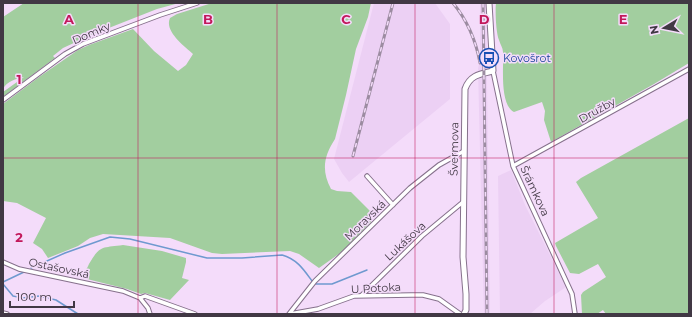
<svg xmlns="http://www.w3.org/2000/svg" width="692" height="317" font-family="Montserrat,sans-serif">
<rect width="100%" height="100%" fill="#f4dcfa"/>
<path fill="#ecd0f4" d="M 374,3 L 435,3 L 450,24 L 450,99 L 349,182 L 342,173 L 334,159 Z
M 480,3 L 486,3 L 490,314 L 484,314 L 478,69 L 480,58 Z
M 511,170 L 525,205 L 566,287 L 545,301 L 530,314 L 500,314 L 498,176 Z"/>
<path fill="#a2ce9f" d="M 24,3 L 179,3 L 157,9 L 91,35 L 63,48 L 53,56 L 55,58 L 3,97 L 3,92 L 24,77 C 16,79 7,81 3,89 L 3,17 Z
M 212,3 L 371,3 L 368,17 L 356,49 L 346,95 L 335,139 C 324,156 321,170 331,189 L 337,191 L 351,192 L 370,211 L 372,215 L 371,222 L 343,251 L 319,268 L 299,254 L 290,251 L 222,254 L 212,253 L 170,238 L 103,234 L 90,238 L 78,246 L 48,258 L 42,249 L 33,243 L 46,218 L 17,203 L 3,201 L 3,104 L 39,77 L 78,50 L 89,45 L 133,29 L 154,51 L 178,71 L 186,65 L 193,54 C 184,46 164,31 170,18 L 177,14 Z
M 496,3 L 689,3 L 689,63 L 654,84 L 551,142 L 544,120 L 545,111 L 542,102 L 514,112 C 499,104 504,66 503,52 C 503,48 500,44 499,40 C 496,33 495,11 496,3 Z
M 689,118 L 689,314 L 606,314 L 603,310 L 597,314 L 582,314 L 581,295 L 583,292 L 606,277 L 598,264 L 579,274 L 570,273 L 556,246 L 555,243 L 598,218 L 576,182 L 581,178 Z
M 123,245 L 162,251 L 186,258 L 186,262 L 182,278 L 189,280 L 170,300 L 145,293 L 141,294 L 127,289 L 83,278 C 84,273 87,269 89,264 C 100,245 102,248 123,245 Z"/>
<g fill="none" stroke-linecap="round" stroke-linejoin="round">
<path stroke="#6e99cf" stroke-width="1.5" d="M 31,268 L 65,253 L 110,237 L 130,239 L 207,258 L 242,258 L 282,255 C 297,259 304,270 312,281
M 3,282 L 24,272
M 3,284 L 13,296 L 23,298 L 39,296 L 56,300 L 78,314
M 316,284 L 332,284 L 367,270"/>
<g stroke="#86718c" stroke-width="5.5">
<path id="street" d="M 493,71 L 513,166 L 572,294 L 575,314
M 3,100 L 65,54 L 83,44 L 160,15 L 197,3
M 513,166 L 689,69
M 367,176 L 393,205
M 3,262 L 19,269 L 123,291 L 140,298 L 148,308 L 150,314
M 362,295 L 422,236 L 463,202
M 140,298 L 145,296 L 195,314
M 3,313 L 7,314
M 289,314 L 315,281 L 410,188 L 439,165 L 464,151
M 290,314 L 318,309 L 354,296 L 411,295 L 423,295 L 439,299 L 460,314"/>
</g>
<g stroke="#86718c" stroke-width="7">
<path id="secondary" d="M 464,314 L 466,310 L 466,294 L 463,257 L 465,89 C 470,75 480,74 493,71 L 489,3"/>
</g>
<use href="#street" stroke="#fff" stroke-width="3.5"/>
<use href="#secondary" stroke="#fff" stroke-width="5"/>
<g stroke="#9c8ca1" stroke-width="3">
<path id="rail" d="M 453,3 C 467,20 476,41 480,63
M 483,3 L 487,314
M 353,156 L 393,3"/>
</g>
<use href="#rail" stroke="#f4dcfa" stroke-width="1.5" stroke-dasharray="4.5" stroke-linecap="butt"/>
</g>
<path fill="none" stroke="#c2185b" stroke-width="1" stroke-opacity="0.55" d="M 138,3 L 138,314M 277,3 L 277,314M 415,3 L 415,314M 554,3 L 554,314M 3,158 L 689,158"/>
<defs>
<g id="bus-ring" transform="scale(1)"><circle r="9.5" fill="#f4dcfa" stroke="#1a4fb4" stroke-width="1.5"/><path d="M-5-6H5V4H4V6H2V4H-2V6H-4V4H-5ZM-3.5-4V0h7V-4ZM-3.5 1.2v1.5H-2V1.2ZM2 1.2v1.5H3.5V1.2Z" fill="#1a4fb4"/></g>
</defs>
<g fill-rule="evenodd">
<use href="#bus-ring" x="489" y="58"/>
</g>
<g text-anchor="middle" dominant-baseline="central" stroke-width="3" stroke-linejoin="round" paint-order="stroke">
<g font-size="11" fill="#413844" stroke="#f4dcfa">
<text transform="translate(91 33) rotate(-23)">Domky</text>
<text transform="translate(597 110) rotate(-29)">Družby</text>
<text transform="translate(454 149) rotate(-89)">Švermova</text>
<text transform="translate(535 191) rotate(65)">Šrámkova</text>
<text transform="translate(365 220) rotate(-44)">Moravská</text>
<text transform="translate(405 241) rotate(-43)">Lukášova</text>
<text transform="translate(59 268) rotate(12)">Ostašovská</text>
<text transform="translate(376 288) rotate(-3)">U Potoka</text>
</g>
<g font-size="11" fill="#164399" stroke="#f4dcfa" text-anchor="start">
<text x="503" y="58">Kovošrot</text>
</g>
</g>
<g font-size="13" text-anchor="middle" font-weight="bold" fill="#c2185b" stroke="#f4dcfa" stroke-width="3" stroke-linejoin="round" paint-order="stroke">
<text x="69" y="24">A</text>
<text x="208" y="24">B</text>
<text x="346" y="24">C</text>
<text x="484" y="24">D</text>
<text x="623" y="24">E</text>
<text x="19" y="84">1</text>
<text x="19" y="242">2</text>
</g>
<rect width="692" height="317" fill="none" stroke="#413844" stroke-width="8"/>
<g transform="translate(664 28) rotate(260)" stroke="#f4dcfa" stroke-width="3" paint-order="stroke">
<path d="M0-3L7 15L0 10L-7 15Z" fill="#413844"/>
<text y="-6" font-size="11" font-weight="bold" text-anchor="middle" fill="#413844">N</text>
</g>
<path d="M10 301v6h64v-6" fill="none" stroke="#413844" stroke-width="2"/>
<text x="16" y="301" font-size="12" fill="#413844" stroke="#f4dcfa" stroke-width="3" paint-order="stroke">100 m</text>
</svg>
